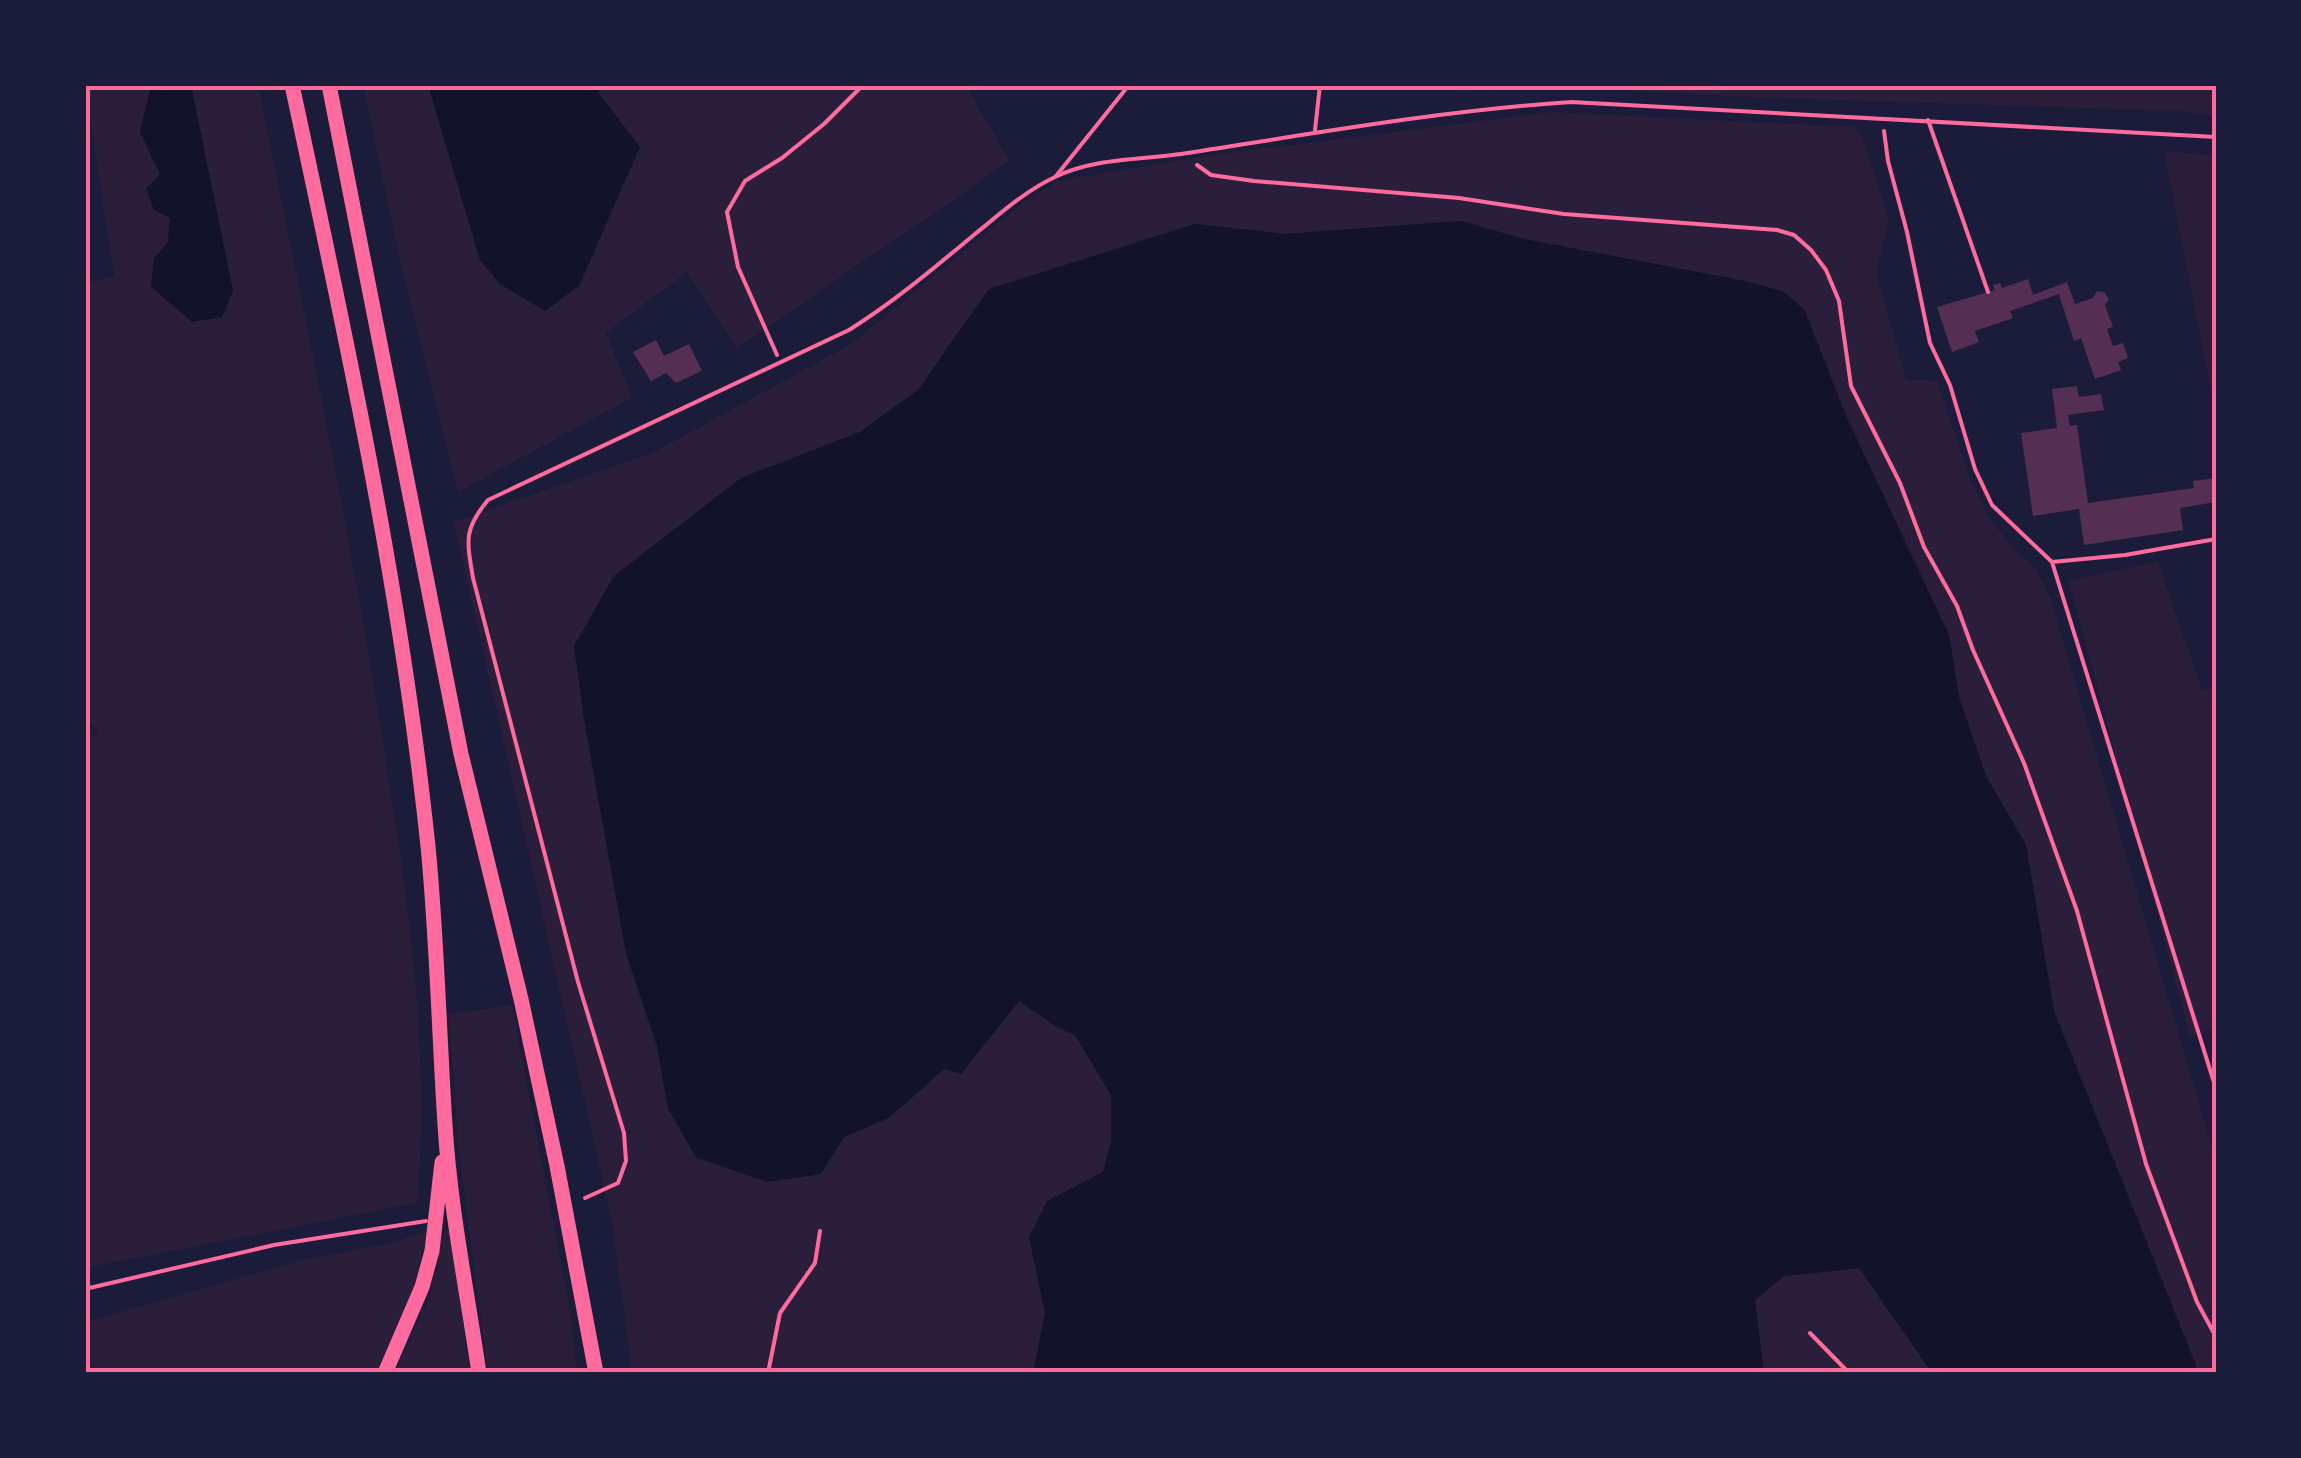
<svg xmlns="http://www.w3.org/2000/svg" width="2301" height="1458" font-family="Karla,sans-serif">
<rect width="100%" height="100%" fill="#1b1b3a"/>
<path fill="#2a1e3b" d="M 85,85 L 151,85 L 140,132 L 160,174 L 154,210 L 170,217 L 168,242 L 154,259 L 233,291 L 191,85 L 258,85 C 302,302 348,519 382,738 C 407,893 431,1046 417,1203 L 85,1268 L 85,740 L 98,734 L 85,712 L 85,283 L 114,276 Z
M 363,85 L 428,85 L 480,260 L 597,91 L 605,85 L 965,85 L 1010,161 L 737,348 L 687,272 L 606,333 L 632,398 L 458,492 L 398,251 Z
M 1524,85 L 2216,85 L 2216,116 L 2179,111 L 1773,98 Z
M 1552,112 L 1855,127 L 1862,136 L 1889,221 L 1876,272 L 1906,379 L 1937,381 L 1969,476 L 1986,512 L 2009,544 L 2036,569 L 2050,597 L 2216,1161 L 2216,1373 L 2199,1373 L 2054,1011 L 2026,845 L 1986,776 L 1959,697 L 1949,635 L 1847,418 L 1805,310 L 1784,292 L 1750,282 L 1524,239 L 1461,221 L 1285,234 L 1195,224 L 989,289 L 918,390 L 860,432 L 741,478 L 614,576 L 574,646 L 585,725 L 626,953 L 657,1046 L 668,1109 L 697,1158 L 767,1182 L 820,1174 L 844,1137 L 890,1117 L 944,1069 L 961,1074 L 1019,1000 L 1057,1027 L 1075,1035 L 1111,1095 L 1111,1142 L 1103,1172 L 1029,1237 L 1045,1313 L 1033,1373 L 632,1373 L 612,1222 L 454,522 L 654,452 L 851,344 L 1024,202 L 1057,181 L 1212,155 Z
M 2164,151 L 2216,155 L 2216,416 Z
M 2158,561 L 2202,690 L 2216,687 L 2216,1028 L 2190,1036 L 2069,581 Z
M 512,1005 L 571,1316 L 577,1373 L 488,1373 L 458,1145 L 449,1014 Z
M 450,1230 L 470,1373 L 394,1373 L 429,1298 L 444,1231 Z
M 427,1231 L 413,1290 L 376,1373 L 85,1373 L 85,1322 L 302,1260 L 387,1244 Z
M 1860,1268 L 1932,1373 L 1764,1373 L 1755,1300 L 1784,1276 Z"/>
<path fill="#12122b" d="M 151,85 L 191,85 L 233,291 L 222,317 L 192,322 L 151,287 L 154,259 L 168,242 L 170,218 L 154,210 L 146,189 L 160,174 L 140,132 Z
M 428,85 L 605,85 L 598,92 L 640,147 L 579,286 L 545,311 L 500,284 L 480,260 Z
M 1461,221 L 1524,239 L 1750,282 L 1784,292 L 1804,310 L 1847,418 L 1949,635 L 1959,697 L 1986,776 L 2026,845 L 2054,1011 L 2199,1373 L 1932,1373 L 1859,1268 L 1784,1276 L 1755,1300 L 1764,1373 L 1033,1373 L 1045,1313 L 1029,1237 L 1047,1201 L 1103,1172 L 1111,1142 L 1111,1095 L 1075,1035 L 1057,1027 L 1019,1001 L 961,1074 L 944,1069 L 890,1117 L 844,1137 L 821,1174 L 767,1182 L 696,1157 L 668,1109 L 657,1046 L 626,953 L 585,725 L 574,646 L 614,576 L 741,478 L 860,432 L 918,390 L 989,289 L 1195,224 L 1285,234 Z"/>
<path fill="#542f53" d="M 2028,279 L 2033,295 L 2067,282 L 2075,304 L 2093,298 L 2097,291 L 2104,292 L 2109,299 L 2105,305 L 2113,327 L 2107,329 L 2113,346 L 2123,343 L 2128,358 L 2118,362 L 2121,370 L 2095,379 L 2081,338 L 2074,341 L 2059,294 L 2010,311 L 2013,318 L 1975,331 L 1979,342 L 1952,352 L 1937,307 L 1995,290 L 1993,285 L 2000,283 L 2002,288 Z
M 656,340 L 664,356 L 689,344 L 702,371 L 676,383 L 666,373 L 651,381 L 633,352 Z
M 2077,386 L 2079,397 L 2101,394 L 2104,410 L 2068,415 L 2070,426 L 2077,425 L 2088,503 L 2194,488 L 2193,481 L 2216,478 L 2216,502 L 2180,508 L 2183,530 L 2084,545 L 2079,509 L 2033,516 L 2021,433 L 2057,428 L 2052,389 Z"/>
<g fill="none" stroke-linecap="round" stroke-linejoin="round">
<path stroke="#ff6b9d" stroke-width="4" d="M 1884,131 L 1888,161 L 1907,232 L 1930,343 L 1950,385 L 1975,469 L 1992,505 L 2052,562 L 2125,555 L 2216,539
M 1197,165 L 1211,175 L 1254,181 L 1459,198 L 1564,214 L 1777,230 L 1794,235 L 1811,250 L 1826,270 L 1839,301 L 1851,386 L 1900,483 L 1924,547 L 1957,606 L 1973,650 L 2024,763 L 2077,911 L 2146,1164 L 2197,1302 L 2216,1337
M 777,355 L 738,267 L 727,212 L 745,181 L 782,158 L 824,124 L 863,85
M 2052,562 L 2216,1089
M 1810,1333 L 1849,1373
M 768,1373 L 780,1313 L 815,1263 L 820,1231"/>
<path stroke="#ff6b9d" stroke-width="4" d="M 1928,120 L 1988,292
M 1315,130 L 1320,85
M 1056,176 L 1129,85
M 585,1198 L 618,1183 L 626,1161 L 624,1133 L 578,982 L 473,578 C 467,541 463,530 488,500 L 849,330 C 894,302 934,268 975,234 C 1000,214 1025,191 1055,177 C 1094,158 1139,160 1181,154 C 1311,134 1439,111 1571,102 L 2216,137
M 85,1289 L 274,1245 L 426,1221"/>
<path stroke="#ff6b9d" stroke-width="15" d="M 292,85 C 346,337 401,589 428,846 C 437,939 439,1032 445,1125 C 450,1208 467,1291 479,1373
M 329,85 L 461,754 L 521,999 L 557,1166 L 596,1373
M 385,1373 L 422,1287 L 432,1251 L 442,1162"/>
</g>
<rect width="2301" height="1458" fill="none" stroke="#1b1b3a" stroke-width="175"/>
<rect x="88" y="88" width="2126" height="1282" fill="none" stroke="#ff6b9d" stroke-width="4"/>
</svg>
